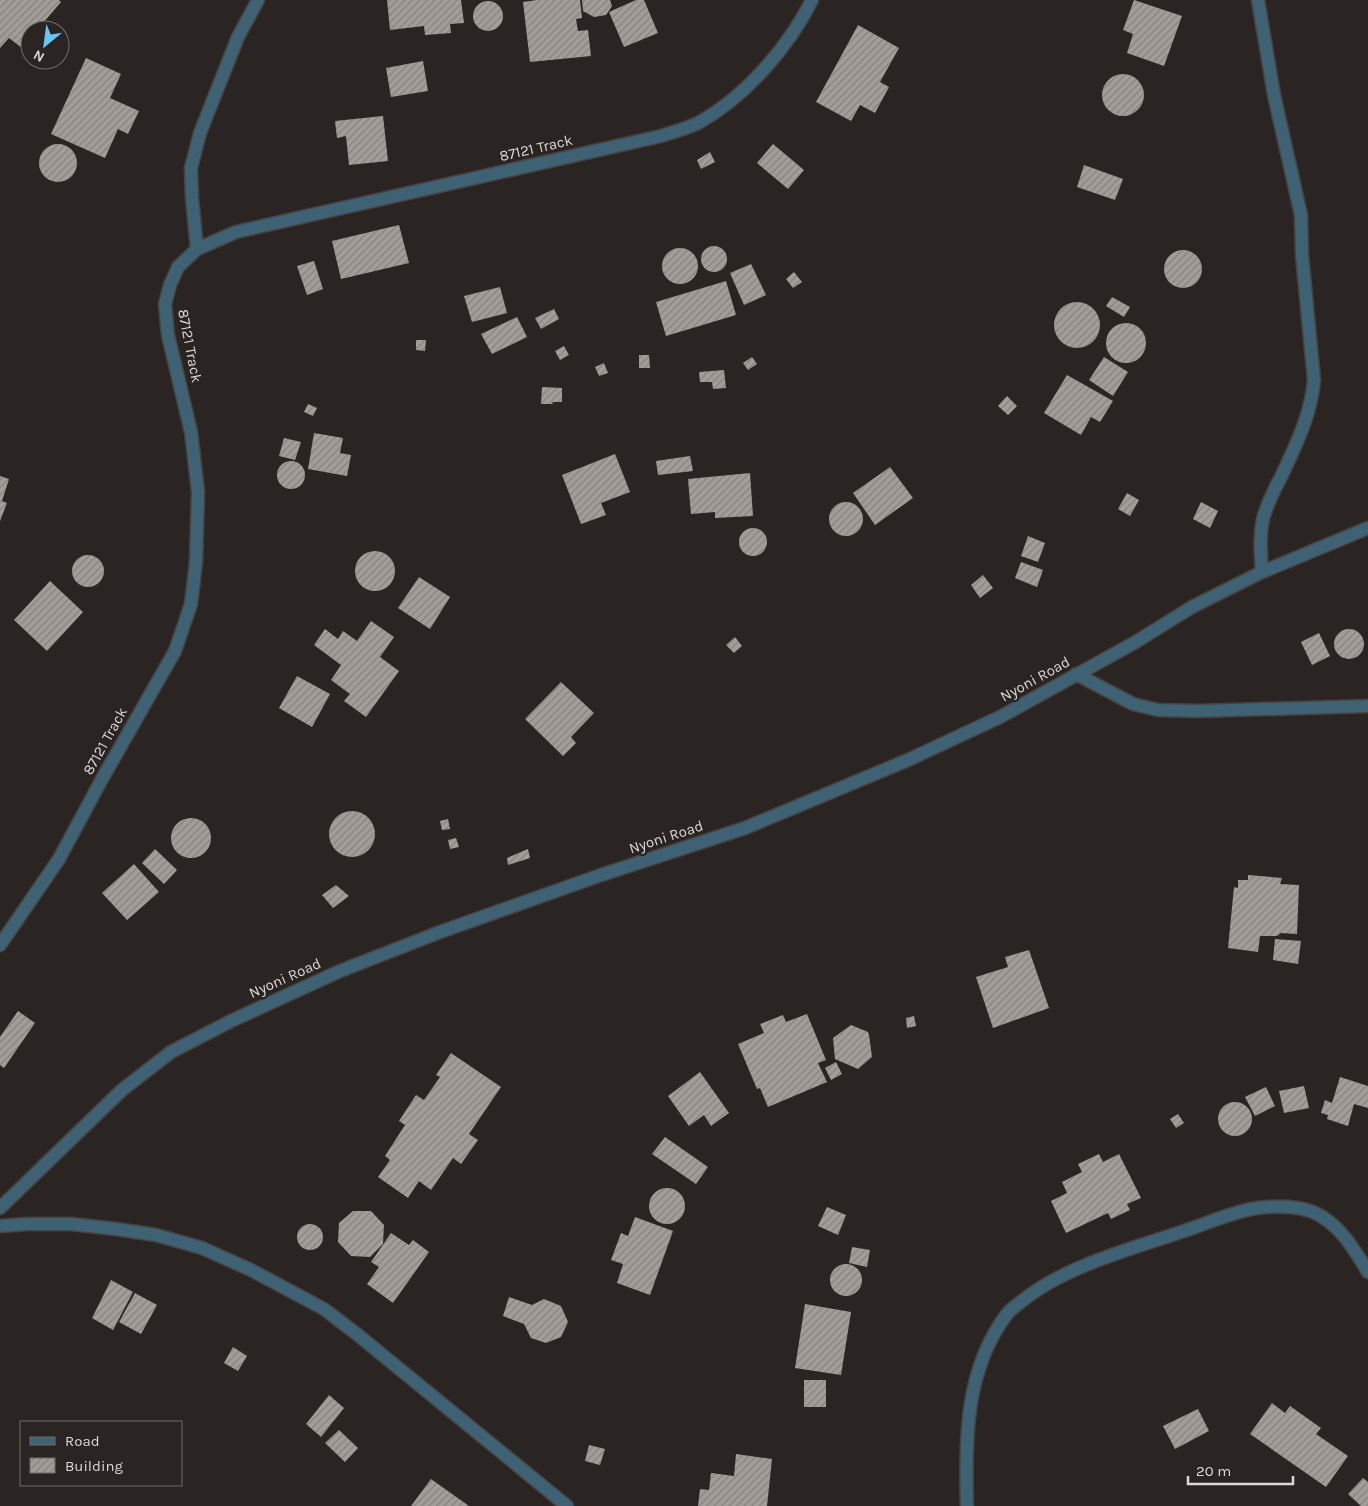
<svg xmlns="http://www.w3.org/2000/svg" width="1368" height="1506" font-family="Karla,sans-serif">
<defs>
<pattern id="building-hatch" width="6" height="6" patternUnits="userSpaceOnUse" patternTransform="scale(1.25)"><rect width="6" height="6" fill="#a39d9a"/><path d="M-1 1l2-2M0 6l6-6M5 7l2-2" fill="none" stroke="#86817f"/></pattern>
</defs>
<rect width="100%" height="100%" fill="#2a2523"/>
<path fill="url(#building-hatch)" d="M 0,0 L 59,0 L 61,2 L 37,30 L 30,30 L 30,38 L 22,48 L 9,38 L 0,48 Z
M 387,0 L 461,0 L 464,23 L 450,24 L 451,33 L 425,35 L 424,26 L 390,30 Z
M 537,0 L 580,0 L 582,18 L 576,19 L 578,31 L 588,30 L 591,56 L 530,62 L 523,2 Z
M 582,0 L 610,0 L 612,6 L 606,15 L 594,17 L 583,11 Z
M 636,0 L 644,0 L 658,33 L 624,47 L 609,12 Z
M 1134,0 L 1182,16 L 1164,66 L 1127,53 L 1133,34 L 1123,30 Z
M473 16a15 15 0 1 1 30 0a15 15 0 1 1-30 0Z
M 858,25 L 899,48 L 880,82 L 889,87 L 875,113 L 860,105 L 851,121 L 816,102 Z
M 86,58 L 121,74 L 110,98 L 139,111 L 128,134 L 118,129 L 105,158 L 51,134 Z
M 423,61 L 428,91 L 391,97 L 386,68 Z
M1102 95a21 21 0 1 1 42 0a21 21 0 1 1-42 0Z
M 383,116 L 388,161 L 349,165 L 346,136 L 337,138 L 335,121 Z
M39 163a19 19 0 1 1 38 0a19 19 0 1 1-38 0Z
M 773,144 L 804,170 L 788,189 L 757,163 Z
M 710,152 L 715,162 L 701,169 L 697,160 Z
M 1084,165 L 1123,179 L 1115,200 L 1077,187 Z
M 399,225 L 409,263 L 341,279 L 332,241 Z
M701 259a13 13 0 1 1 26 0a13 13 0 1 1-26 0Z
M662 266a18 18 0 1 1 36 0a18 18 0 1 1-36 0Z
M1164 269a19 19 0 1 1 38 0a19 19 0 1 1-38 0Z
M 314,261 L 323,289 L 307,295 L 297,266 Z
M 751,264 L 766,295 L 744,305 L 730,273 Z
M 794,272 L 802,282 L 793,288 L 786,279 Z
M 726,281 L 736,315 L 666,336 L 656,302 Z
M 500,287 L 507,313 L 472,322 L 464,296 Z
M 1112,297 L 1130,307 L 1124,317 L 1106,306 Z
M1054 325a23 23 0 1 1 46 0a23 23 0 1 1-46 0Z
M 554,309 L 559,319 L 541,329 L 535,318 Z
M 517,317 L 527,337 L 492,354 L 481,334 Z
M1106 343a20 20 0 1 1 40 0a20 20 0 1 1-40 0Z
M 416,340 L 426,340 L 425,351 L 416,350 Z
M 564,346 L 569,355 L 560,360 L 555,351 Z
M 639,355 L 649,355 L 650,368 L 639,368 Z
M 752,357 L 757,364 L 748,370 L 743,363 Z
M 1104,357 L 1128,372 L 1113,396 L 1089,380 Z
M 604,363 L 608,373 L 599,376 L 595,367 Z
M 724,370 L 726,388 L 713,389 L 712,382 L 700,382 L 699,372 Z
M 1067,375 L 1113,401 L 1100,422 L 1091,417 L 1081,435 L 1044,413 Z
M 542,387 L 562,388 L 562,402 L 552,402 L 553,404 L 541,404 Z
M 1007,396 L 1017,406 L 1008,415 L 998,406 Z
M 308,404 L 317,408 L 313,416 L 304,412 Z
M 314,433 L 343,438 L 340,453 L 351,455 L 347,476 L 308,469 Z
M 284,438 L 301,442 L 295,460 L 279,456 Z
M 615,454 L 630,492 L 601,503 L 606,515 L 581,524 L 562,475 Z
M 690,456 L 693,471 L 658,475 L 656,461 Z
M277 475a14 14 0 1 1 28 0a14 14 0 1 1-28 0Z
M 890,467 L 913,498 L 875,525 L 853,493 Z
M 750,473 L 753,516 L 715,518 L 715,512 L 691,514 L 688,479 Z
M 0,476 L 9,479 L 2,501 L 7,503 L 0,521 Z
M 1127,493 L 1139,500 L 1130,516 L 1118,509 Z
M 1201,502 L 1218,511 L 1210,528 L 1193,519 Z
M829 519a17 17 0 1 1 34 0a17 17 0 1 1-34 0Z
M739 542a14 14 0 1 1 28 0a14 14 0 1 1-28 0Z
M 1028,536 L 1045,543 L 1038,562 L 1021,556 Z
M355 571a20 20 0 1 1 40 0a20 20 0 1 1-40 0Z
M72 571a16 16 0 1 1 32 0a16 16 0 1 1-32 0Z
M 1021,562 L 1043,570 L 1037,587 L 1015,578 Z
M 983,575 L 993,588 L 980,598 L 971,585 Z
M 419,577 L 450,597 L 430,629 L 398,608 Z
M 50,581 L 83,612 L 47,651 L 14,620 Z
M 371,621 L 394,637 L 380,657 L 399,671 L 366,717 L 344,701 L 350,694 L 331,680 L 341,665 L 314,645 L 325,629 L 338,639 L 343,631 L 357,641 Z
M1334 644a15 15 0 1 1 30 0a15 15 0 1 1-30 0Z
M 1319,633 L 1330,656 L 1312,665 L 1301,642 Z
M 735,637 L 742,646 L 734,653 L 726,645 Z
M 297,676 L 330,694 L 312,727 L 279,708 Z
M 561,682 L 594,713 L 571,737 L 576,743 L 563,756 L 525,719 Z
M329 834a23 23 0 1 1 46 0a23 23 0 1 1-46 0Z
M171 838a20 20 0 1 1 40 0a20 20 0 1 1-40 0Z
M 448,819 L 450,829 L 442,830 L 440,821 Z
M 456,838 L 459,847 L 450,849 L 448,840 Z
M 155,849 L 177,870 L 164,884 L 142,863 Z
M 528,849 L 530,858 L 508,865 L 507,858 Z
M 134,864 L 159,892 L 127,920 L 102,893 Z
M 1248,875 L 1282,878 L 1280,884 L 1299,885 L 1297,934 L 1281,933 L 1277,936 L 1260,936 L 1258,952 L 1228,948 L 1234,887 L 1238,888 L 1238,880 L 1248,880 Z
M 336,885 L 349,896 L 333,908 L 322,895 Z
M 1275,939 L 1301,941 L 1298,964 L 1273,960 Z
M 1029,950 L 1049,1008 L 993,1028 L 976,977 L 1008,967 L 1005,957 Z
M 18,1011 L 35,1023 L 4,1068 L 0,1065 L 0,1037 Z
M 807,1014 L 826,1060 L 818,1063 L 827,1082 L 768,1107 L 760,1088 L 757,1089 L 738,1044 L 764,1033 L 760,1024 L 783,1015 L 786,1022 Z
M 914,1016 L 916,1026 L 907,1028 L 906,1018 Z
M 851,1025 L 868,1032 L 869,1035 L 872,1057 L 858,1069 L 835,1059 L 833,1038 Z
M 451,1053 L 501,1087 L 469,1134 L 478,1140 L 461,1164 L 453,1158 L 431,1190 L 419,1181 L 408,1198 L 378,1177 L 390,1160 L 385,1156 L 405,1125 L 399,1121 L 416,1095 L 424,1100 L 440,1077 L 436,1075 Z
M 836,1062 L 842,1074 L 831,1080 L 825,1068 Z
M 700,1072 L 729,1113 L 711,1126 L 704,1115 L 689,1126 L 668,1096 Z
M 1340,1077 L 1368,1086 L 1368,1108 L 1354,1104 L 1348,1126 L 1327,1119 L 1328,1115 L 1321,1113 L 1325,1100 L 1332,1103 Z
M 1304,1086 L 1309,1108 L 1284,1113 L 1279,1091 Z
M 1266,1087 L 1275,1106 L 1255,1116 L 1245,1097 Z
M1218 1119a17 17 0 1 1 34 0a17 17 0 1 1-34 0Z
M 1178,1114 L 1184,1123 L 1176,1128 L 1170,1119 Z
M 665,1137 L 708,1167 L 696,1184 L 652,1154 Z
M 1099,1154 L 1103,1162 L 1119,1154 L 1141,1198 L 1127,1204 L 1130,1210 L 1111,1219 L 1108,1213 L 1066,1233 L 1051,1201 L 1067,1193 L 1062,1182 L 1082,1172 L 1078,1164 Z
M649 1206a18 18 0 1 1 36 0a18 18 0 1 1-36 0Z
M 827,1207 L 846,1215 L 838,1235 L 818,1226 Z
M 353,1211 L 371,1211 L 384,1225 L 383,1244 L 370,1257 L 351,1256 L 338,1242 L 339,1223 Z
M 635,1217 L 673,1231 L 650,1295 L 617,1283 L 623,1264 L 611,1260 L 621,1233 L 628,1236 Z
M297 1237a13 13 0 1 1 26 0a13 13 0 1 1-26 0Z
M 391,1233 L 409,1245 L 413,1240 L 429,1252 L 393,1303 L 367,1284 L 379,1267 L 371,1262 Z
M 852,1247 L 870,1250 L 867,1267 L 849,1263 Z
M830 1280a16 16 0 1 1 32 0a16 16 0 1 1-32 0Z
M 111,1280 L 133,1292 L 113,1330 L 92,1318 Z
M 135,1293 L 157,1305 L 141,1334 L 119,1322 Z
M 509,1297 L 532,1305 L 544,1299 L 561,1306 L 568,1322 L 561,1337 L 546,1343 L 531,1338 L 524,1324 L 503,1316 Z
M 805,1304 L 851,1312 L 841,1375 L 795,1368 Z
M 233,1347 L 247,1356 L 238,1371 L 224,1363 Z
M 804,1380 L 826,1380 L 826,1407 L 804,1407 Z
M 329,1395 L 344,1408 L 321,1437 L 306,1424 Z
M 1272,1403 L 1285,1413 L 1290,1406 L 1321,1428 L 1316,1434 L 1348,1456 L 1326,1487 L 1250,1434 Z
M 1198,1409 L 1209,1431 L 1175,1449 L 1163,1426 Z
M 339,1430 L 358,1448 L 345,1462 L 325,1443 Z
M 589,1445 L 605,1449 L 600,1465 L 585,1461 Z
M 736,1454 L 772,1459 L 767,1506 L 698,1506 L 700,1489 L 709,1490 L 711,1473 L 734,1476 Z
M 1363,1478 L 1368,1482 L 1368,1506 L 1361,1506 L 1348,1494 Z
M 431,1479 L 469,1506 L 411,1506 Z"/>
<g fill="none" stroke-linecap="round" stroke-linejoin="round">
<g stroke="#464240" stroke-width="15">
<path id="minor" d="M 1258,0 L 1274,95 L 1301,215 L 1302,255 L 1314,380 C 1311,415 1296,445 1281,477 C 1274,490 1267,504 1263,519 C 1259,537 1261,554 1262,572
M 197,249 L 192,198 L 191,168 L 200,133 L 238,37 L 258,0
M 1076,674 L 1133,704 L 1158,710 L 1199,711 L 1368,706
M 0,945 L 59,859 L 102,779 L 175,651 L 191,604 L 196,562 L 198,492 L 191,432 L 168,335 L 165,304 L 170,285 L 178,267 L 197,249 L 236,232 L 661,136 C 673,132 686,129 698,123 C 745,97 788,48 812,0
M 0,1208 L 122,1090 L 171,1052 L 231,1021 L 340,971 L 440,932 L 601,875 L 745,828 L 908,760 L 1000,717 L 1134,643 L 1192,607 L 1262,572 L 1368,528
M 0,1226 L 27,1224 L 71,1224 L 116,1229 L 156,1235 L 202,1248 L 251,1270 L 324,1309 L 358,1335 L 567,1506
M 967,1506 C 965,1440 965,1369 1007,1314 C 1011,1309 1017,1305 1022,1301 C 1065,1266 1131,1249 1184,1231 C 1206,1224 1234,1211 1257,1208 C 1275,1206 1296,1205 1313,1212 C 1339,1223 1354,1249 1368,1272"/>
</g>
<use href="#minor" stroke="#3e6173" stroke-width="12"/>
</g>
<g text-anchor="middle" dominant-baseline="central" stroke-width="5" stroke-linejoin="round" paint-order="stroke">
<g font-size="15" fill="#dcd8d7" stroke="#2a2523">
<text transform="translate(536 148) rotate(-13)">87121 Track</text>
<text transform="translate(190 346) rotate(79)">87121 Track</text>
<text transform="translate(1035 679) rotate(-29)">Nyoni Road</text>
<text transform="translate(105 741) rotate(-61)">87121 Track</text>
<text transform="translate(666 837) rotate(-18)">Nyoni Road</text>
<text transform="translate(285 978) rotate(-24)">Nyoni Road</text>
</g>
</g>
<rect x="20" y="1421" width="162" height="65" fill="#2a2523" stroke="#716d6b"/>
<rect x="30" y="1437" width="25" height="8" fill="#3e6173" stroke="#716d6b"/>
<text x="65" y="1446" font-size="15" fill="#dcd8d7">Road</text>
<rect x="30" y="1458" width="25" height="15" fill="url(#building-hatch)" stroke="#716d6b"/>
<text x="65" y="1471" font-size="15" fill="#dcd8d7">Building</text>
<g transform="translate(45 45) rotate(209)"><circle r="24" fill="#2a2523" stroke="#716d6b"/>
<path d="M0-4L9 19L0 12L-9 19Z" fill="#68c4f0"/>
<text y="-8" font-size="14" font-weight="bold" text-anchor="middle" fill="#dcd8d7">N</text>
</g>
<path d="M1188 1476v8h105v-8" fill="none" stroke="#dcd8d7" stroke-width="2.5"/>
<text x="1196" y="1476" font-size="15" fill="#dcd8d7" stroke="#2a2523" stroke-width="4" paint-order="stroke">20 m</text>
</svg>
